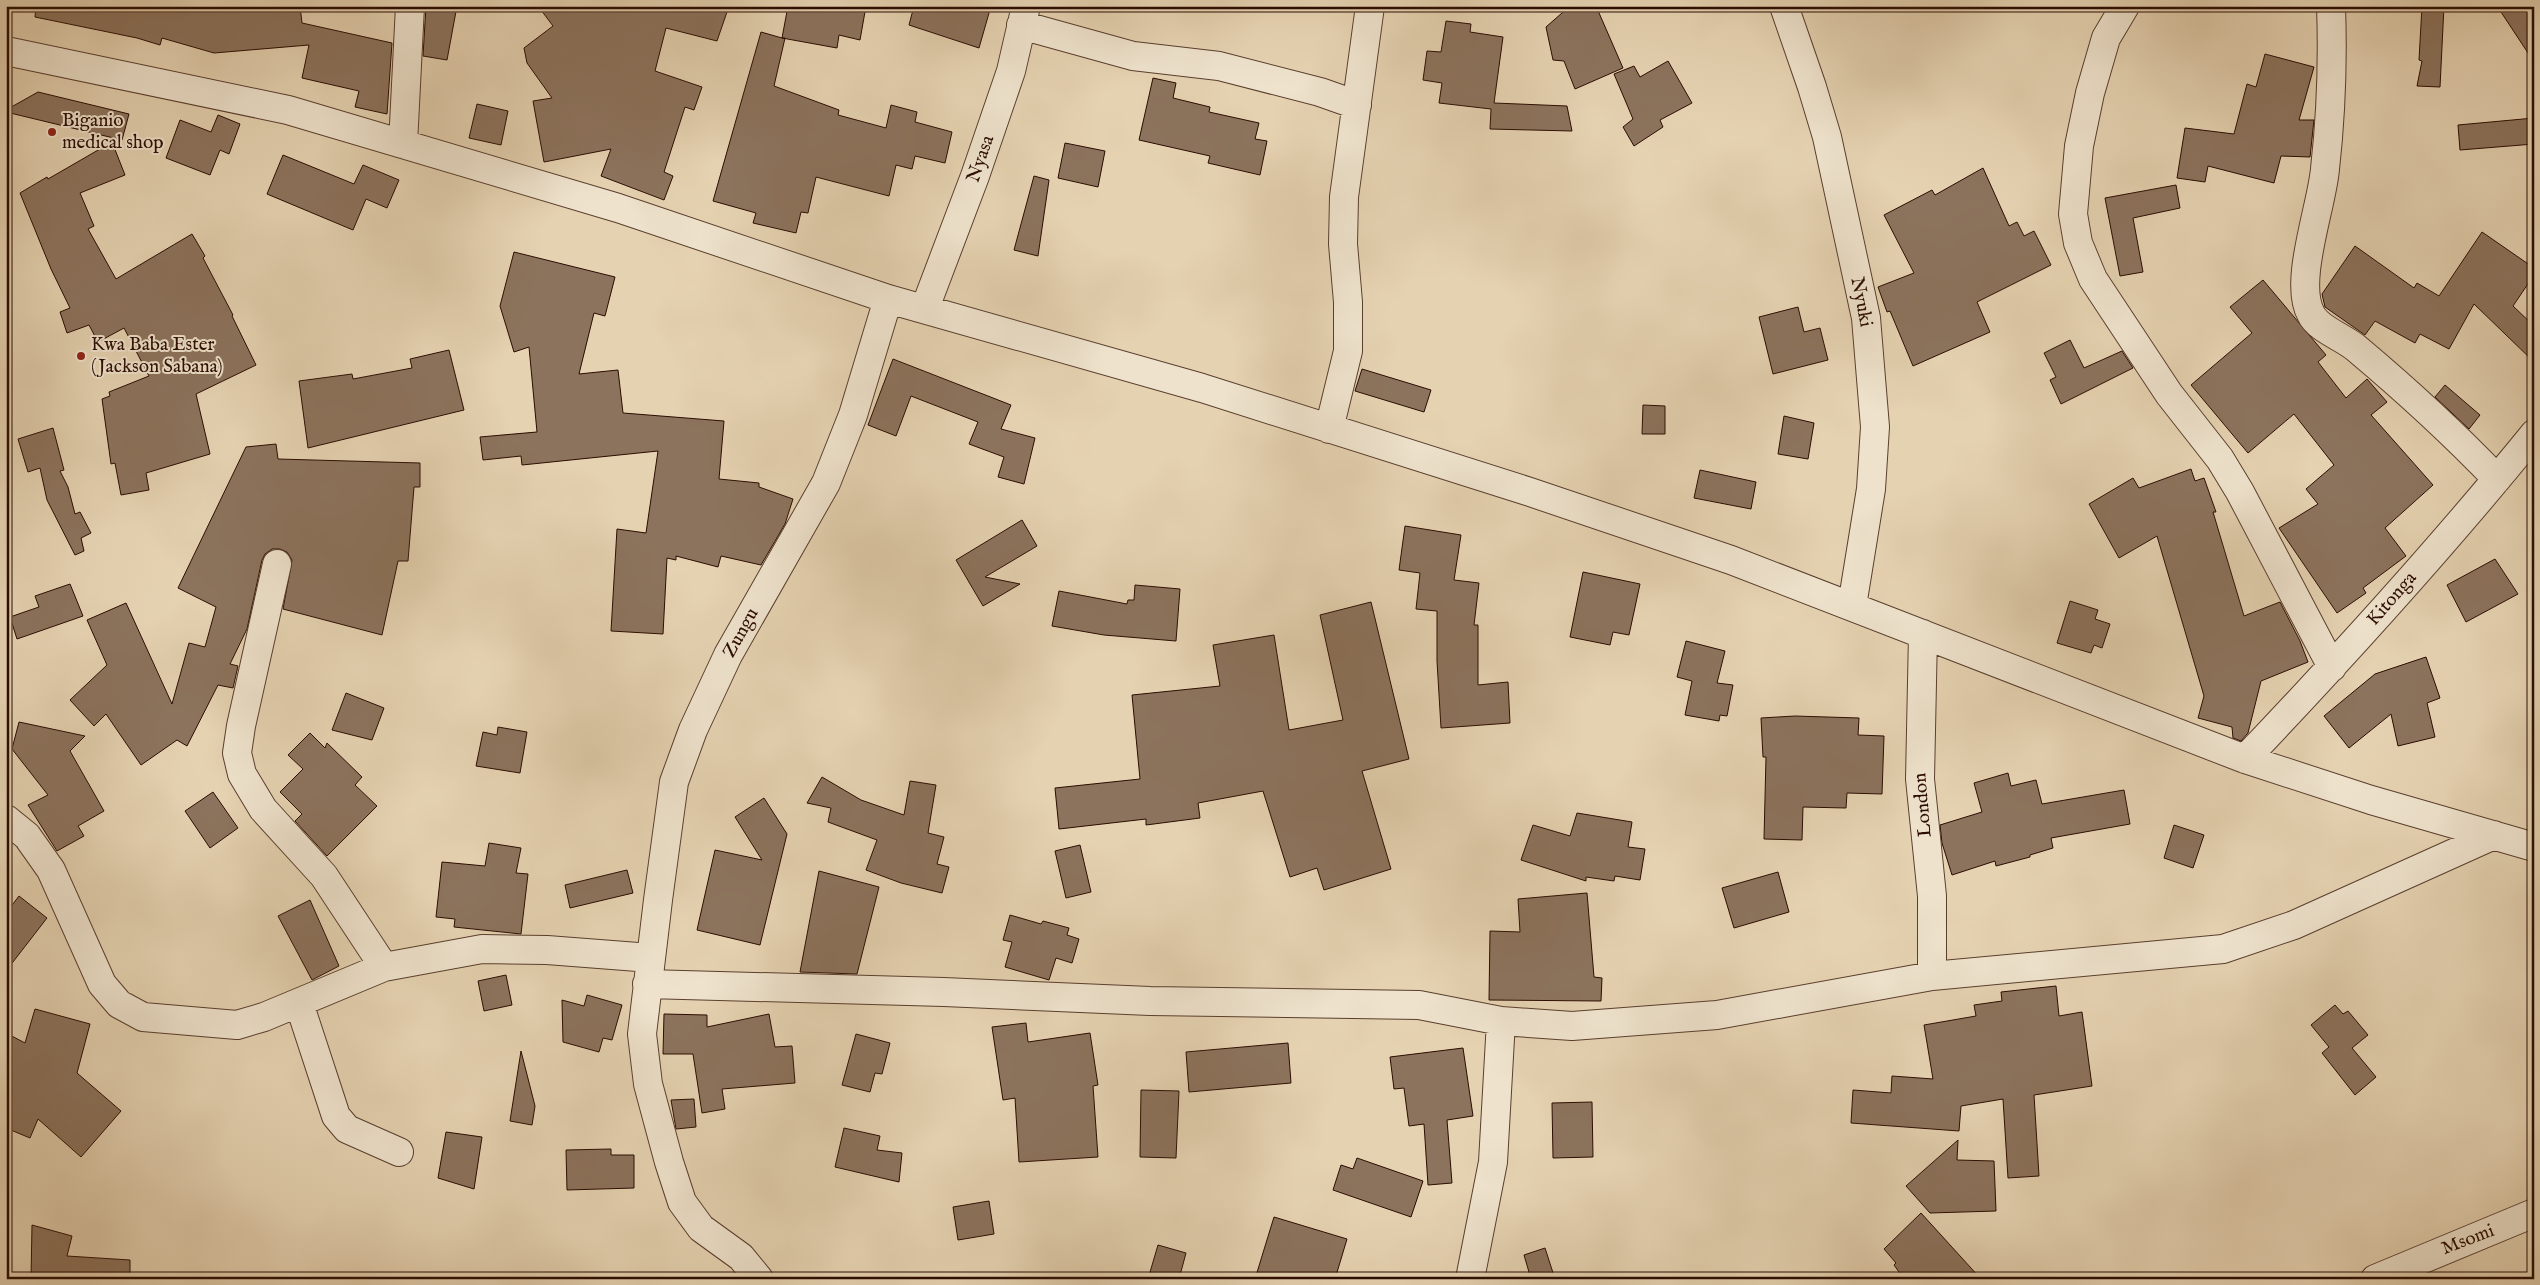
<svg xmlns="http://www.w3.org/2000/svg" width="2540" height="1285" font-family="'IM FELL English',serif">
<rect width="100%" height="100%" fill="#e5d2b1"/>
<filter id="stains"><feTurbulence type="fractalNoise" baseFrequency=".004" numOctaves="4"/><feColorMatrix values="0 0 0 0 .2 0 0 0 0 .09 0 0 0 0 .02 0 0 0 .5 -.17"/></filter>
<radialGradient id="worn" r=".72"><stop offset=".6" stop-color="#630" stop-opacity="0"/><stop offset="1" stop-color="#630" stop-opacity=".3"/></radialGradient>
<path fill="#8c735d" stroke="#2b0c02" d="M 36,6 L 300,6 L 302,23 L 392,43 L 387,114 L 355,107 L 359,91 L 302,78 L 309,45 L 214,53 L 162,38 L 160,45 L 137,38 L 35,17 Z
M 426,6 L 457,6 L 447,60 L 423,56 Z
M 538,6 L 729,6 L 717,41 L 666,28 L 655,71 L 702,87 L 694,110 L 685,107 L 664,172 L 673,176 L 664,200 L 601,176 L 611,149 L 544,162 L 533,101 L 552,98 L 527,63 L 524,48 L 553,26 Z
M 788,6 L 866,6 L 860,40 L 839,35 L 837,48 L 782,38 L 785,38 L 774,86 L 839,110 L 838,115 L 886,128 L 891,105 L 917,112 L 915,122 L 952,132 L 945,163 L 915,156 L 912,169 L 896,165 L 889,196 L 816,177 L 808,213 L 801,212 L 796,233 L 753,223 L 756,213 L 713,201 L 761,32 L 782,38 Z
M 914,6 L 991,6 L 979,48 L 909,25 Z
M 1570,6 L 1596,6 L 1623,68 L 1575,89 L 1564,61 L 1553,60 L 1546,27 Z
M 2422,6 L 2444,6 L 2440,87 L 2417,86 L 2422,61 L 2419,60 Z
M 2497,6 L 2534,6 L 2534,62 Z
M 1446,21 L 1471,24 L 1470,32 L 1503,37 L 1494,103 L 1567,106 L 1572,131 L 1490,129 L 1491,109 L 1439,103 L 1442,83 L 1423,80 L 1427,51 L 1441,52 Z
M 2265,54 L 2314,67 L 2299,120 L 2314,120 L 2310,157 L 2281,156 L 2274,183 L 2208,166 L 2205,182 L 2177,178 L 2185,128 L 2234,134 L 2247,84 L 2256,87 Z
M 1668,61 L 1692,103 L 1660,120 L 1663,127 L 1634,146 L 1623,127 L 1633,119 L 1614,74 L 1634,66 L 1640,77 Z
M 1153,78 L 1176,83 L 1173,98 L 1210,107 L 1209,112 L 1259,123 L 1255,139 L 1267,141 L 1260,175 L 1208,163 L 1210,156 L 1139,140 Z
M 38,92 L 129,114 L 122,140 L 6,112 L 6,110 Z
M 477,104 L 508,111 L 501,145 L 469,138 Z
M 218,115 L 240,124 L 229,154 L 220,150 L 210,175 L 166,158 L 180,120 L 211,132 Z
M 2534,118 L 2534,144 L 2460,150 L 2458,125 Z
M 112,142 L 125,175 L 80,193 L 94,226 L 88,229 L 116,279 L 192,234 L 205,256 L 203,258 L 233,315 L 232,316 L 256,365 L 196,394 L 210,454 L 146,473 L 149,490 L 121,495 L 115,463 L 111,464 L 102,399 L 110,396 L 109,392 L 149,376 L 124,328 L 98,342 L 89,325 L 67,333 L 60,312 L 70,308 L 51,269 L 20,193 L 47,177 L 48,179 Z
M 1065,143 L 1105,151 L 1098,187 L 1058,178 Z
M 283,155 L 354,184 L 363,165 L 399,180 L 387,208 L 366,199 L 353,230 L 267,194 Z
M 1983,168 L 2009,226 L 2017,222 L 2024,236 L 2034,231 L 2051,265 L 1977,302 L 1990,332 L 1913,366 L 1890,311 L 1887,312 L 1878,287 L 1914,273 L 1884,215 L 1932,190 L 1935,195 Z
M 1034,176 L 1049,180 L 1038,256 L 1014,250 Z
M 2176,185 L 2180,208 L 2133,218 L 2143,272 L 2120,276 L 2105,198 Z
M 2482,232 L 2534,268 L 2534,275 L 2513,306 L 2534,326 L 2534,362 L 2474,304 L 2449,349 L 2420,334 L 2415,343 L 2375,321 L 2365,335 L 2325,307 L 2322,294 L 2355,246 L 2414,288 L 2417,283 L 2439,296 Z
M 514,252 L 615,277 L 605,316 L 594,313 L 579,374 L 618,370 L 623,413 L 724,421 L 719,479 L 759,483 L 759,487 L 793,499 L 785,524 L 761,565 L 721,556 L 718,567 L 676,556 L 676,560 L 667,558 L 663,634 L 611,631 L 617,529 L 646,533 L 658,451 L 522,465 L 521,456 L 483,460 L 480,437 L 537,432 L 529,347 L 514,352 L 500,306 Z
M 2263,280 L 2326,355 L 2318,362 L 2346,398 L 2367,379 L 2387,402 L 2371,415 L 2433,485 L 2385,528 L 2406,556 L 2363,588 L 2366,593 L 2337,613 L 2279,528 L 2318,504 L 2306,489 L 2334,465 L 2294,414 L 2248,453 L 2191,385 L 2252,333 L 2230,307 Z
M 1798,307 L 1804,332 L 1820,328 L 1828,360 L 1773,374 L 1759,317 Z
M 2070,340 L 2084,368 L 2122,351 L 2133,368 L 2061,404 L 2050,380 L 2056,377 L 2044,353 Z
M 449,350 L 464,410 L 308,448 L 299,381 L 352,374 L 353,379 L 412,368 L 410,359 Z
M 893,359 L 1011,405 L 1001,429 L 1035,438 L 1024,484 L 998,477 L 1004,457 L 969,444 L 978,422 L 911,396 L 896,436 L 868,425 Z
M 1362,369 L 1431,390 L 1424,412 L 1355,391 Z
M 2445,385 L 2480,415 L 2469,429 L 2435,397 Z
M 1643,405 L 1665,406 L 1665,434 L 1642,434 Z
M 1784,416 L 1814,423 L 1808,459 L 1778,454 Z
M 53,428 L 64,470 L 60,471 L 68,487 L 75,514 L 80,512 L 91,533 L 81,538 L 84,551 L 75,555 L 47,500 L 40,468 L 28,472 L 18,439 Z
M 276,444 L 278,459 L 420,463 L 420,487 L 414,487 L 408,561 L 398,561 L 382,635 L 283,609 L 292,560 L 287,552 L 280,549 L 272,549 L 265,554 L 262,560 L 247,629 L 230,664 L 238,666 L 233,688 L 218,685 L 187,746 L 177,740 L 141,765 L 106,714 L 94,726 L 70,700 L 107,665 L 87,620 L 126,603 L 172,704 L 189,643 L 205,647 L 216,607 L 178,588 L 246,447 Z
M 2191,469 L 2195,481 L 2204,478 L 2216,512 L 2213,512 L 2244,616 L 2280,602 L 2300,641 L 2308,662 L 2261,681 L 2248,733 L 2241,741 L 2233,738 L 2232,727 L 2198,718 L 2204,696 L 2157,536 L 2119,558 L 2089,504 L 2133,478 L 2139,488 Z
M 1700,470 L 1756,482 L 1751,509 L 1694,498 Z
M 1022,520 L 1037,546 L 985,577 L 1020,584 L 983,606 L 956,560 Z
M 1405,526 L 1461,535 L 1454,580 L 1479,583 L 1474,625 L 1478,625 L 1478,685 L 1508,682 L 1510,723 L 1441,728 L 1437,661 L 1437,611 L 1416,609 L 1420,573 L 1399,570 Z
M 2495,559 L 2518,594 L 2466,622 L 2447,585 Z
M 1583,572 L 1640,584 L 1629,635 L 1613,632 L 1610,645 L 1570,637 Z
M 70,584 L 83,616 L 17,639 L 10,617 L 39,607 L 35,596 Z
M 1135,585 L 1180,589 L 1176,641 L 1104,635 L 1052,626 L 1059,591 L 1127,604 L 1128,600 L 1134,600 Z
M 2070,601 L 2098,610 L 2095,619 L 2110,624 L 2102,648 L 2094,645 L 2091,653 L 2057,643 Z
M 1371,602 L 1409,759 L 1362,771 L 1391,869 L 1324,890 L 1317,868 L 1290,877 L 1263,791 L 1198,803 L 1200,818 L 1146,825 L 1146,819 L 1059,829 L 1055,788 L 1140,779 L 1132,695 L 1220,686 L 1213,645 L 1274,635 L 1289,730 L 1343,720 L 1320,615 Z
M 1686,641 L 1725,651 L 1717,683 L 1733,685 L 1727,716 L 1720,715 L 1719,721 L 1685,715 L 1692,681 L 1677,677 Z
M 2426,657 L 2440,698 L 2427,703 L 2435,737 L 2398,746 L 2391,714 L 2349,748 L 2324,716 L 2375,674 Z
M 346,693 L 384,708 L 372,740 L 332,730 Z
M 1795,716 L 1859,718 L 1858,735 L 1884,736 L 1882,794 L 1847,793 L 1846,808 L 1803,807 L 1802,840 L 1764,839 L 1766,757 L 1763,757 L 1761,718 Z
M 19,722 L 85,736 L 70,751 L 104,811 L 78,826 L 84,836 L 57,851 L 28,805 L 48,795 L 12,749 Z
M 498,727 L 527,732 L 520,773 L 476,766 L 483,732 L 497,735 Z
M 310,733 L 325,748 L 327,743 L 362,777 L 355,785 L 377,806 L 327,856 L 295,821 L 302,814 L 280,792 L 303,769 L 288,755 Z
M 2008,773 L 2011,786 L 2036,780 L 2042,804 L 2124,790 L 2130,824 L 2051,838 L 2053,848 L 2030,855 L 2030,857 L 1996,866 L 1995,861 L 1952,875 L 1942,843 L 1940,825 L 1982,812 L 1974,783 Z
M 822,777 L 861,800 L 904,815 L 910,781 L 936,785 L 928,833 L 944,837 L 937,864 L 949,867 L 942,893 L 901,883 L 866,870 L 877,840 L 828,822 L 831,808 L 807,803 Z
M 213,792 L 238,828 L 210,848 L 185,811 Z
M 764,798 L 787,834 L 760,945 L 697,930 L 715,850 L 762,860 L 735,817 Z
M 1577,813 L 1632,822 L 1628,847 L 1645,849 L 1640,880 L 1615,876 L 1614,881 L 1586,877 L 1586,881 L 1521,860 L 1533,825 L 1570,836 Z
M 2174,825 L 2204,835 L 2193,868 L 2164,858 Z
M 489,843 L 521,848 L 516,873 L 528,874 L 521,934 L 454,927 L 455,919 L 436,917 L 442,862 L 485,866 Z
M 1080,845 L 1091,892 L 1066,898 L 1055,851 Z
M 627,870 L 633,893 L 570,908 L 565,885 Z
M 819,871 L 879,887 L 857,974 L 800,972 Z
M 1778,872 L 1789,912 L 1734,928 L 1722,888 Z
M 1587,893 L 1594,977 L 1602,978 L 1601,1001 L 1489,1000 L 1490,931 L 1520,932 L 1518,899 Z
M 19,896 L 47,918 L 6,971 L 6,913 Z
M 310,900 L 339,966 L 312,980 L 278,916 Z
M 1010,915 L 1041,924 L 1043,921 L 1069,928 L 1067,935 L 1079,939 L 1072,963 L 1056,958 L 1049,980 L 1005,967 L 1012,942 L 1003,940 Z
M 506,975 L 512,1005 L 484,1011 L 478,981 Z
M 2056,986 L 2059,1016 L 2082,1012 L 2092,1086 L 2034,1095 L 2039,1176 L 2008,1178 L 2003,1099 L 1961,1106 L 1959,1131 L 1851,1123 L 1853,1090 L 1891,1093 L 1892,1076 L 1933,1079 L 1924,1025 L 1976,1016 L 1974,1005 L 2002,1001 L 2001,992 Z
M 587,995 L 622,1005 L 612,1040 L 603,1038 L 599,1052 L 563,1042 L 562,1000 L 584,1006 Z
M 2335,1005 L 2343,1014 L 2348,1011 L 2368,1035 L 2352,1048 L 2376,1077 L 2355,1095 L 2322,1053 L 2329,1047 L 2311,1025 Z
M 35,1009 L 90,1024 L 77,1073 L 121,1111 L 81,1157 L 38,1119 L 30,1138 L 6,1128 L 6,1033 L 25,1043 Z
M 664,1014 L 707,1015 L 707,1027 L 769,1014 L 775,1047 L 792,1046 L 795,1083 L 722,1089 L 725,1109 L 702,1113 L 693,1054 L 663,1054 Z
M 1026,1023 L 1028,1042 L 1090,1033 L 1098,1085 L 1093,1086 L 1098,1157 L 1019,1162 L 1015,1098 L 1003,1100 L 992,1027 Z
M 856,1034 L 890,1043 L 882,1074 L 875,1073 L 870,1092 L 842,1085 Z
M 1288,1043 L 1291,1083 L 1189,1092 L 1186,1052 Z
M 1463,1048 L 1473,1116 L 1447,1120 L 1452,1183 L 1428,1185 L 1424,1124 L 1409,1126 L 1404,1088 L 1394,1089 L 1390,1057 Z
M 521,1051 L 535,1106 L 532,1125 L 510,1121 Z
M 1141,1090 L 1179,1091 L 1176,1158 L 1140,1157 Z
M 694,1099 L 696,1127 L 676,1129 L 671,1100 Z
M 1592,1102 L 1593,1157 L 1553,1158 L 1552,1103 Z
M 844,1128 L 880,1136 L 877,1150 L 902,1153 L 899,1182 L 835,1167 Z
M 446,1132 L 482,1137 L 474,1189 L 438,1178 Z
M 1958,1140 L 1957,1160 L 1994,1161 L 1996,1211 L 1930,1213 L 1906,1186 Z
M 611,1149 L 611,1155 L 634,1155 L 634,1188 L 567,1190 L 566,1150 Z
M 1357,1158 L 1423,1181 L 1411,1217 L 1333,1190 L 1341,1165 L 1353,1169 Z
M 989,1201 L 994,1234 L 958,1240 L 953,1207 Z
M 1921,1213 L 1981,1279 L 1904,1279 L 1894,1265 L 1896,1263 L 1884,1249 Z
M 1274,1217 L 1347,1239 L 1335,1279 L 1255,1279 Z
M 32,1225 L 72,1236 L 67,1256 L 130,1260 L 130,1279 L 31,1279 Z
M 1158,1245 L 1186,1253 L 1179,1279 L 1148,1279 Z
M 1545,1248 L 1555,1279 L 1531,1279 L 1524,1255 Z"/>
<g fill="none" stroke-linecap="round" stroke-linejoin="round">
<g stroke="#5a3e2e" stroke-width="30">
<path id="minor" d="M 1784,6 L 1812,87 L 1827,137 L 1866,318 L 1875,427 L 1871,489 L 1852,606
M 2125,6 L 2106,38 L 2090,93 L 2079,146 L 2073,214 L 2078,243 L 2093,279 L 2169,394 L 2220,459 L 2240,492 L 2332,667
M 2331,6 C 2333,60 2331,115 2325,169 C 2322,206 2293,282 2311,314 C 2318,329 2343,337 2356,348 C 2406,390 2452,432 2497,479
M 1021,25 L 1133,56 L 1219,66 L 1320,92 L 1357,105
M 6,51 L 288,110 L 618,208 L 888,299 L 1202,388 L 1530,492 L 1731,560 L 2245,759 L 2371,800 L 2534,847
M 403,144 L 410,6
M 925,308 L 975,176 L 1011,71 L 1026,6
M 1329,429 L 1348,351 L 1348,302 L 1343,244 L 1344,197 L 1370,6
M 277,564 L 241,726 L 237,753 L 242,774 L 263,809 L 324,876 L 384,967
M 1923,634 L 1920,779 L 1932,896 L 1932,976
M 2245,759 C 2345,654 2442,547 2534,434
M 6,819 L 27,836 L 51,870 L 102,984 L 119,1004 L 143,1017 L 237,1025 L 264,1017 L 384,967 L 482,949 L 547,950 L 651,958
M 647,984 L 944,992 L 1150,1001 L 1419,1005 L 1501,1021 L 1572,1026 L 1717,1015 L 1932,976 L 2223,949 L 2294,925 L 2494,835
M 299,1003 L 336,1116 L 347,1129 L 399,1152
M 759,1279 L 741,1257 L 701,1228 L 682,1202 L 669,1162 L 648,1084 L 642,1034 L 658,900 L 674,782 L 693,730 L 728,655 L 826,483 L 853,415 L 888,299
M 1470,1279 L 1493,1162 L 1501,1021
M 2375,1279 L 2534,1213"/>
</g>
<use href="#minor" stroke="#eee2cc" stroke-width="28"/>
</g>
<g fill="#8f2418" stroke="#eee2cc" stroke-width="2">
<circle cx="52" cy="132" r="5"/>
<circle cx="81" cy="356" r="5"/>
</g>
<g text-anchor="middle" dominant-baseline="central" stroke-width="4" stroke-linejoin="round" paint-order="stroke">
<g font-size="19" fill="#2b0c02" stroke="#eee2cc" text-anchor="start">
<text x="62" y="121">Biganio<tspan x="62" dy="22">medical shop</tspan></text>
<text x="91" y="345">Kwa Baba Ester<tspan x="91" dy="22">(Jackson Sabana)</tspan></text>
</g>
<g font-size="19" fill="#2b0c02" stroke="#eee2cc">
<text transform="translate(981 159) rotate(-71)">Nyasa</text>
<text transform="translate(1861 302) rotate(79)">Nyuki</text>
<text transform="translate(2392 599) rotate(-49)">Kitonga</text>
<text transform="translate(741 633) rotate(-61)">Zungu</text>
<text transform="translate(1923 805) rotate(-95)">London</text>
<text transform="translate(2468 1240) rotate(-21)">Msomi</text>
</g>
</g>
<rect width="2540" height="1285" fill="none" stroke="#e5d2b1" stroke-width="25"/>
<rect x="8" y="8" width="2525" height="1270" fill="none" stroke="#2b0c02" stroke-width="2.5"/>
<rect x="12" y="12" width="2515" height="1260" fill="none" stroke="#2b0c02"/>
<rect width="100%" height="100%" filter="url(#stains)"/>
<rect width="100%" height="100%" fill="url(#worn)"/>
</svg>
